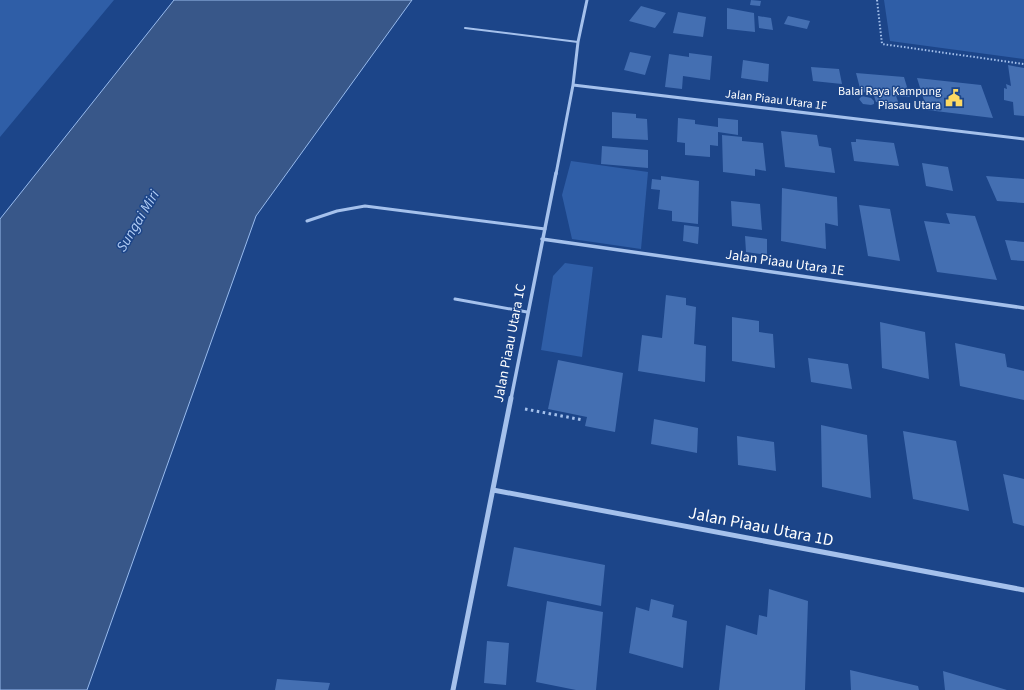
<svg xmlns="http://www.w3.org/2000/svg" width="1024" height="690" font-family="'Source Sans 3',sans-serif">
<rect width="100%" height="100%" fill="#1c4589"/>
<path fill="#2f5ea7" d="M 0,0 L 114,0 L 0,137 Z
M 884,0 L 1024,0 L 1024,59 L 890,41 Z
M 571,161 L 648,172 L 641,249 L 572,239 L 562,195 Z
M 565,263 L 593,267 L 582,357 L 541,350 L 553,276 Z"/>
<path fill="#385789" stroke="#98bbee" d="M 174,0 L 412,0 L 256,216 L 87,690 L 0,690 L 0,219 Z"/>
<path fill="#446fb2" d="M 751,0 L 761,1 L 760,6 L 750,5 Z
M 641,6 L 666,13 L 655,28 L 629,21 Z
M 727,8 L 754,13 L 755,32 L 727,29 Z
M 678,12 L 706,17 L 703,37 L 673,33 Z
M 758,16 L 771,18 L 773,30 L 759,28 Z
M 788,16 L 810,21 L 807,29 L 784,24 Z
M 630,52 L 651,56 L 645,75 L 624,70 Z
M 689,53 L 712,56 L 710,80 L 683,76 L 682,89 L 665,87 L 669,54 L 689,57 Z
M 743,60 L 769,64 L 768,82 L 741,78 Z
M 1008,65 L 1024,68 L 1024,116 L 1014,115 L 1013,102 L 1004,100 L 1004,88 L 1007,89 L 1006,84 L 1011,86 Z
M 811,67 L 839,69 L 842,84 L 813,81 Z
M 856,73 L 904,77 L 910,97 L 896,96 L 899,104 L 876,102 L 873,93 L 861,92 Z
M 917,78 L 981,85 L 993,118 L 927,110 Z
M 862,96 L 871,98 L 874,101 L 874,104 L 871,105 L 863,104 L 859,99 Z
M 612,112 L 636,114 L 636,118 L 647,119 L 648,140 L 612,138 Z
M 678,118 L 695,120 L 695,124 L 718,127 L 718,118 L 738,120 L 738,135 L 718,132 L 718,146 L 710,145 L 710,157 L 685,155 L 685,143 L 677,142 Z
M 781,131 L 817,135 L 819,146 L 831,148 L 835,173 L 785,167 Z
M 722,135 L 742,137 L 742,141 L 763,143 L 766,171 L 755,169 L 755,176 L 723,172 Z
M 856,139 L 894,143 L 899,166 L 854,161 L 851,142 L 856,142 Z
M 602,146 L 648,150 L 648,168 L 601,164 Z
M 922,163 L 948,167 L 953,191 L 926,186 Z
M 661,176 L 699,181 L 698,224 L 672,221 L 672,211 L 658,209 L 660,190 L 651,189 L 652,179 L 661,180 Z
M 986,176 L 1024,179 L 1024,203 L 997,201 Z
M 782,188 L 837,197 L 838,226 L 825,223 L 826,249 L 781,241 Z
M 731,201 L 760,204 L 762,230 L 732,226 Z
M 859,205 L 890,209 L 900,261 L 868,256 Z
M 946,213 L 975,216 L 997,280 L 937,272 L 924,221 L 950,224 Z
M 684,225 L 699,227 L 698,244 L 683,241 Z
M 745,236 L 767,239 L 767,255 L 746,252 Z
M 1005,240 L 1024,242 L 1024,261 L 1011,260 Z
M 666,295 L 686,298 L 686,305 L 696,307 L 694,344 L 706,346 L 705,382 L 638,371 L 642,335 L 662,338 Z
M 732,317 L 759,321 L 759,332 L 773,334 L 775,368 L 732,361 Z
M 880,322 L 925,332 L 929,379 L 882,368 Z
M 955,343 L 1005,354 L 1007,367 L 1024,371 L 1024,400 L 960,386 Z
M 808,358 L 848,364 L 852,389 L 811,382 Z
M 558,360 L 623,373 L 615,432 L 585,426 L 587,417 L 548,409 Z
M 654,419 L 698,428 L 697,453 L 651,444 Z
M 821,425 L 867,435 L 871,498 L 822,487 Z
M 903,431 L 956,441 L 969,511 L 913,499 Z
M 737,436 L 774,442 L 776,471 L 738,465 Z
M 1003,474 L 1024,479 L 1024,526 L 1013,523 Z
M 514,547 L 605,565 L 601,606 L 507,586 Z
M 769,589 L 808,601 L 805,690 L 719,690 L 726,625 L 757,635 L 759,615 L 767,617 Z
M 651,599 L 674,605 L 672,617 L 687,621 L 683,668 L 629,653 L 636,607 L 649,611 Z
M 547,601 L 603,612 L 596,690 L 576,690 L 536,682 Z
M 487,641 L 509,643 L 506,685 L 484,683 Z
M 850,670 L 918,686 L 919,690 L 851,690 Z
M 943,671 L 1007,690 L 945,690 Z
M 277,679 L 330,683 L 328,690 L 275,690 Z"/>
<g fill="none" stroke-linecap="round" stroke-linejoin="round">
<path stroke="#a5c1ec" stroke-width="2" stroke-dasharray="1.5 2" stroke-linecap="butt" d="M 877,0 L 882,44 L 1024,64"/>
<path stroke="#a5c1ec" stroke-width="3" stroke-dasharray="2.5 3.5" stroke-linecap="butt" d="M 525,409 L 583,420"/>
<path stroke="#a5c1ec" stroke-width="2" d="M 465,28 L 578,42"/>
<path stroke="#a5c1ec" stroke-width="3" d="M 307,221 L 337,211 L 365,206 L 545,229
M 455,299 L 527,312"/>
<path stroke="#a5c1ec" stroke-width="3" d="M 573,85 L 1024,139
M 556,174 L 573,85 L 578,42 L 587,0"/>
<path stroke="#a5c1ec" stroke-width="3.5" d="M 542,239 L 1024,308
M 511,399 L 556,173"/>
<path stroke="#a5c1ec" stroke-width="5" d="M 493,490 L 1024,590
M 453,690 L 511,398"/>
</g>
<defs>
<g id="civic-bare" transform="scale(1.38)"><path d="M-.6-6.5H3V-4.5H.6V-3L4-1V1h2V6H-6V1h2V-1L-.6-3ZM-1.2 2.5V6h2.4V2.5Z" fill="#fdd963" stroke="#1c4589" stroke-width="2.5" paint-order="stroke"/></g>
</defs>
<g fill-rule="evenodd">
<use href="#civic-bare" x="954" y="98"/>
</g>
<g text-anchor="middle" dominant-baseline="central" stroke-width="3" stroke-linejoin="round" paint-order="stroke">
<g font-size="12" fill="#fff" stroke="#1c4589" text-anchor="end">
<text x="941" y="91">Balai Raya Kampung<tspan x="941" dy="14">Piasau Utara</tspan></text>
</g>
<g font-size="12" fill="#fff" stroke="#1c4589">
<text transform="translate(776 100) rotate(7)">Jalan Piaau Utara 1F</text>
</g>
<g font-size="14" fill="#fff" stroke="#1c4589">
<text transform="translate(785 263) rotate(8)">Jalan Piaau Utara 1E</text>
<text transform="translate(510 343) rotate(-79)">Jalan Piaau Utara 1C</text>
</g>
<g font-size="15" font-style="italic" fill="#b1ccf4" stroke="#1c4589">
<text transform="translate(138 221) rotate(-59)">Sungai Miri</text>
</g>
<g font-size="17" fill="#fff" stroke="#1c4589">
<text transform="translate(761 527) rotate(11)">Jalan Piaau Utara 1D</text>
</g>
</g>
</svg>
